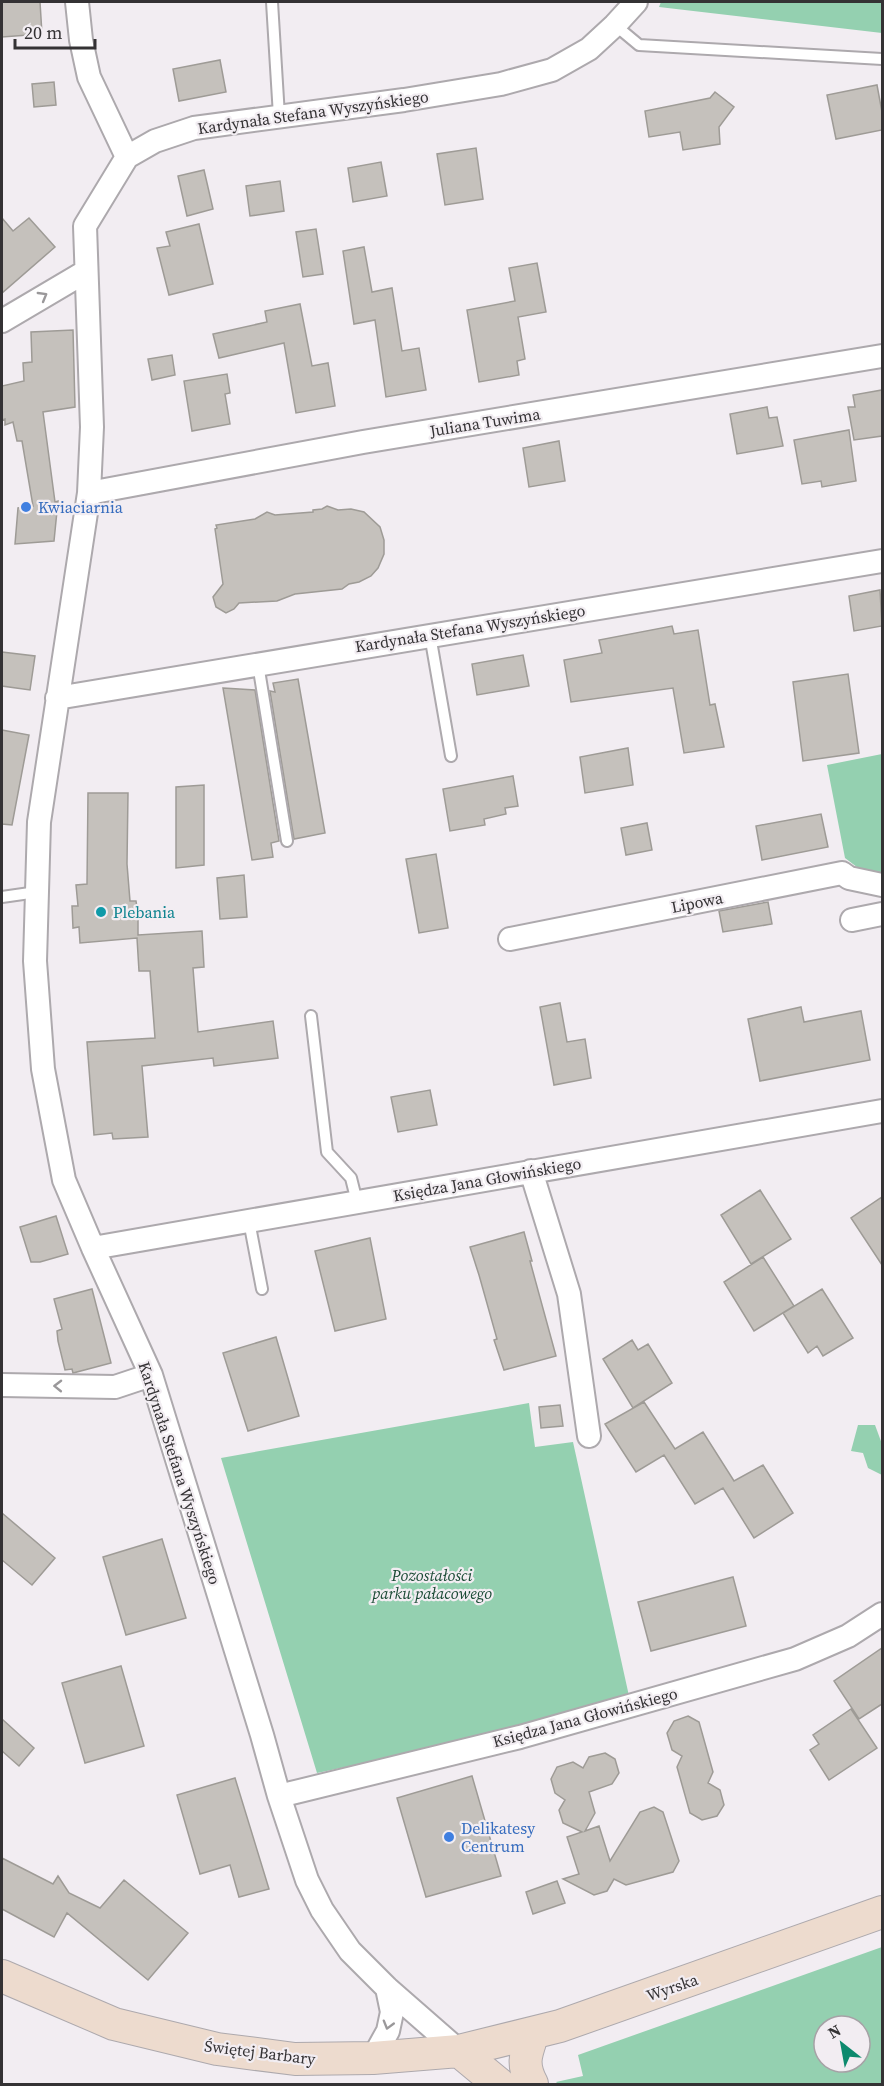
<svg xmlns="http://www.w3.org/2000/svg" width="884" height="2086" font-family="'Source Serif 4',serif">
<rect width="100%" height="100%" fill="#f2edf2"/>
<path fill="#94d0b0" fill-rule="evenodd" d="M 661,2 L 882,2 L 882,33 L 659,7 Z
M 882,754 L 882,886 L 845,858 L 827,765 Z
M 529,1403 L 535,1447 L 573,1442 L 629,1696 L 559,1722 L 317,1773 L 221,1458 Z
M 858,1425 L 875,1425 L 882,1444 L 882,1475 L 868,1468 L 863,1453 L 851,1451 Z
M 882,1947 L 882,2084 L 558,2084 L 556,2082 L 583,2076 L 578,2055 ZM 824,2026 L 860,2026 L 860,2062 L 824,2062 Z"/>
<path fill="#c5c1bc" stroke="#9e9b96" stroke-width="1.5" d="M 2,2 L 40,2 L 42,34 L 2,37 Z
M 220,60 L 226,92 L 179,101 L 173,69 Z
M 54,82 L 56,105 L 34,107 L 32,84 Z
M 877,85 L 882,112 L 882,130 L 836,139 L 827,95 Z
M 715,92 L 734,107 L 719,127 L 720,144 L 683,150 L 680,132 L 649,137 L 645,111 L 710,98 Z
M 476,148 L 483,199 L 445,205 L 437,154 Z
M 381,162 L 387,196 L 353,202 L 348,168 Z
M 204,170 L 213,209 L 187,216 L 178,176 Z
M 280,181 L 284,211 L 250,216 L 246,186 Z
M 2,218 L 13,231 L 29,218 L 55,247 L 2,293 Z
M 199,224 L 213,284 L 169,295 L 157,248 L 170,246 L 166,232 Z
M 316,229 L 323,274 L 303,277 L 296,232 Z
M 364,247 L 372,292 L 392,288 L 402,351 L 419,348 L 426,390 L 386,397 L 375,320 L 354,324 L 343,251 Z
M 537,263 L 546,312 L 518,317 L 525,359 L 517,361 L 519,375 L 479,382 L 467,310 L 515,301 L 509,268 Z
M 300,304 L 312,366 L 328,363 L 335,406 L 296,413 L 284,343 L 219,358 L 213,334 L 267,322 L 265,311 Z
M 73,330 L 75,407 L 43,412 L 55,502 L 58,501 L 54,541 L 15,544 L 18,508 L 33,506 L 22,441 L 17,441 L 13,422 L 5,425 L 5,419 L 2,420 L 2,386 L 24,381 L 23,363 L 32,362 L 31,332 Z
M 172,355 L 175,375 L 152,380 L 148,359 Z
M 227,374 L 230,393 L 225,394 L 230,424 L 192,431 L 184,381 Z
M 882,390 L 882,436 L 854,440 L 848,407 L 855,407 L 853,395 Z
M 767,407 L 769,418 L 777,417 L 783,446 L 737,454 L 730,414 Z
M 849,430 L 856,481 L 822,487 L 821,481 L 802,484 L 794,440 Z
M 559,441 L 565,481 L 529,487 L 523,448 Z
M 327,506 L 338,510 L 351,509 L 364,512 L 380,527 L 384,540 L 384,554 L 378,568 L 371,576 L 359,582 L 349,584 L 342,589 L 295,594 L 277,601 L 239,603 L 234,609 L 226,613 L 216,607 L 213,597 L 223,584 L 215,529 L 217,528 L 216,525 L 255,519 L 267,512 L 275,515 L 313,512 L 313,510 L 322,509 Z
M 880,590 L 882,626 L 854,631 L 849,596 Z
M 672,626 L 674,634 L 698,630 L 710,705 L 715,704 L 724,747 L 684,753 L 673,688 L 571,702 L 564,660 L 602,653 L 599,640 Z
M 2,652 L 35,656 L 30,690 L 2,686 Z
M 523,655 L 529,686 L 477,695 L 472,664 Z
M 848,674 L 859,753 L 803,761 L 793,682 Z
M 298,679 L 325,833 L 294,839 L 270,691 L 275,692 L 273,683 Z
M 223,688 L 255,690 L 279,841 L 271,843 L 273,857 L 252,860 Z
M 2,730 L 29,735 L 12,825 L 2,824 Z
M 628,748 L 633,785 L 585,793 L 580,757 Z
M 513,776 L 518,806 L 505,808 L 506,814 L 484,819 L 485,825 L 450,831 L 443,789 Z
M 204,785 L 204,865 L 176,868 L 176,787 Z
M 88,793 L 128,793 L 127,864 L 130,901 L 136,901 L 138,914 L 138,935 L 202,931 L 204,967 L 193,968 L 198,1032 L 273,1021 L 278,1058 L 214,1066 L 213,1058 L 142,1066 L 148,1137 L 113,1139 L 112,1133 L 94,1135 L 87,1042 L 155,1038 L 150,971 L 139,971 L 137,938 L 80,943 L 79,927 L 73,928 L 72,906 L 78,906 L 76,885 L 87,884 Z
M 821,814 L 828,847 L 762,860 L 756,826 Z
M 647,823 L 652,850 L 626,855 L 621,828 Z
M 436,854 L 448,928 L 419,933 L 406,859 Z
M 244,875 L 247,917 L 220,919 L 217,878 Z
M 768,902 L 772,924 L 723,932 L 719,911 Z
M 560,1003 L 567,1042 L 585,1039 L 591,1078 L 554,1085 L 540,1007 Z
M 801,1007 L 804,1022 L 861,1011 L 870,1060 L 760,1081 L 748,1019 Z
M 430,1090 L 437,1125 L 398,1132 L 391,1097 Z
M 760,1190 L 791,1239 L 751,1264 L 721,1215 Z
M 882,1197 L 882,1265 L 851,1218 Z
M 56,1216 L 68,1254 L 40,1262 L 31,1262 L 20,1227 Z
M 524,1232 L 532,1261 L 530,1261 L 556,1356 L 504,1370 L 494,1340 L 497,1339 L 479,1275 L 470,1247 Z
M 370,1238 L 386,1319 L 335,1331 L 315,1251 Z
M 763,1257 L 794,1306 L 754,1331 L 724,1282 Z
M 92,1289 L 111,1363 L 73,1373 L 72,1369 L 65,1370 L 58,1341 L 57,1331 L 62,1329 L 54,1299 Z
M 822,1289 L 853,1338 L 823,1356 L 817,1346 L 808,1353 L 783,1313 Z
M 276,1337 L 299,1416 L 248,1431 L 223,1353 Z
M 632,1340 L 638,1350 L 648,1344 L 672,1383 L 633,1408 L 603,1359 Z
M 644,1402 L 675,1449 L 703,1432 L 734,1481 L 763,1465 L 793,1513 L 754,1538 L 723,1488 L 695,1504 L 664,1455 L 636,1472 L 605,1424 Z
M 560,1405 L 563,1426 L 541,1428 L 539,1407 Z
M 2,1513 L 55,1558 L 32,1585 L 2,1560 Z
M 162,1539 L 186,1618 L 126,1635 L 103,1557 Z
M 733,1577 L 746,1626 L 651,1651 L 638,1602 Z
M 882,1648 L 882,1704 L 859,1719 L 834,1681 Z
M 121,1666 L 144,1746 L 85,1763 L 62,1683 Z
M 851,1709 L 877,1748 L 829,1780 L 810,1750 L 819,1744 L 813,1735 Z
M 688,1716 L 699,1722 L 713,1772 L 708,1783 L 720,1790 L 724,1805 L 717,1816 L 702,1820 L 690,1813 L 677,1767 L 682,1756 L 672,1750 L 667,1733 L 674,1721 Z
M 2,1719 L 34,1748 L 19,1766 L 2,1751 Z
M 605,1753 L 615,1759 L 619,1773 L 612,1784 L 589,1792 L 595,1813 L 585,1831 L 599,1826 L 610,1861 L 640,1812 L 654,1807 L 663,1812 L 679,1861 L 673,1872 L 626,1885 L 614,1879 L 607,1891 L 594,1895 L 563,1879 L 579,1874 L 567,1837 L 582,1832 L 563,1823 L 559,1810 L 565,1800 L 555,1793 L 551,1779 L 557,1767 L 573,1762 L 583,1768 L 589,1757 Z
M 472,1776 L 501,1876 L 426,1897 L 397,1798 Z
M 235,1778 L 269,1889 L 239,1897 L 230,1865 L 200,1874 L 177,1795 Z
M 2,1858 L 53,1884 L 58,1876 L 69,1893 L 100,1908 L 124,1880 L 188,1933 L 148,1980 L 67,1913 L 54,1937 L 2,1909 Z
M 557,1881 L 565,1903 L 533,1914 L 526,1892 Z"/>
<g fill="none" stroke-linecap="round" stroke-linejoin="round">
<g stroke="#ada9ad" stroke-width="14">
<path id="lane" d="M 272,2 L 279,116
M 615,25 L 639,45 L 882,59
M 430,635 L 451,756
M 258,664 L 287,841
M 2,897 L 37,892
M 311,1016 L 327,1152 L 351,1178 L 357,1202
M 249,1221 L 262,1289"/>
</g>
<g stroke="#ada9ad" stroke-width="26">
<path id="street" d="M 77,2 L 81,40 L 89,77 L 127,157
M 2,321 L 85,272
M 89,493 L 363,442 L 882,356
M 57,698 L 882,561
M 852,920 L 882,914
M 510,939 L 842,873 L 849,878 L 882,885
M 531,1171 L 569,1294 L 589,1436
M 93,1248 L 882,1111
M 2,1385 L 115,1387 L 151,1375
M 279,1796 L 520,1737 L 795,1659 L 848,1636 L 882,1614
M 459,2051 L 387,1988 L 350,1951 L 322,1910 L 307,1880 L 279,1796 L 262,1735 L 151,1375 L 93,1248 L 64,1180 L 43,1069 L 35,961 L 39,822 L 89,493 L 92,427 L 85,226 L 127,157 L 155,141 L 194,128 L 404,100 L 501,84 L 552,70 L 589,49 L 615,25 L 636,2
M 373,2058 L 388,2031 L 392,2012 L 387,1988"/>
</g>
<g stroke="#ada9ad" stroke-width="34">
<path id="secondary" d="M 2,1976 L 114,2024 L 217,2049 L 295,2059 L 373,2058 L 459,2051 L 560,2026 L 882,1912
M 459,2051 L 499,2084
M 532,2084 C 521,2063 526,2054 533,2033"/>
</g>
<use href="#lane" stroke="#fff" stroke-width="10"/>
<use href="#street" stroke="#fff" stroke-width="22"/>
<use href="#secondary" stroke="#eddbce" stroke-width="32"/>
</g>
<defs><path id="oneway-chevron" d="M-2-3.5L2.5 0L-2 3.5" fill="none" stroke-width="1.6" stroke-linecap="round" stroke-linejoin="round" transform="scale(1.5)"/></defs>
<g stroke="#9a989a">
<use href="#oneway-chevron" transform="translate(43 296) rotate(-30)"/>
<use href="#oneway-chevron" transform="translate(58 1386) rotate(-179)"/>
<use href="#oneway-chevron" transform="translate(388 2025) rotate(106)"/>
</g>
<g fill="#3f7fe0" stroke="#f2edf2" stroke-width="2">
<circle cx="26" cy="507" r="6"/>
<circle cx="449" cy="1837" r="6"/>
</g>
<circle fill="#0f9aa8" stroke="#f2edf2" stroke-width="2" cx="101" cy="912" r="6"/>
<g text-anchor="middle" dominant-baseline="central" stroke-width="4.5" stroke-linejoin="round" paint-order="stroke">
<g font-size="16" fill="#343234" stroke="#f2edf2">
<text transform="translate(313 112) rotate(-8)">Kardynała Stefana Wyszyńskiego</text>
<text transform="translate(485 422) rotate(-9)">Juliana Tuwima</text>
<text transform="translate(470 628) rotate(-9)">Kardynała Stefana Wyszyńskiego</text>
<text transform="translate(697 902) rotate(-11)">Lipowa</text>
<text transform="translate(487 1179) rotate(-10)">Księdza Jana Głowińskiego</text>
<text transform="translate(180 1473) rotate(72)">Kardynała Stefana Wyszyńskiego</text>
<text transform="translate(585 1717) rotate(-15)">Księdza Jana Głowińskiego</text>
<text transform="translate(672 1987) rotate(-19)">Wyrska</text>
<text transform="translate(260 2052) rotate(7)">Świętej Barbary</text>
</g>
<g font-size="16" fill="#366cbe" stroke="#f2edf2" text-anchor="start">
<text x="38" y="507">Kwiaciarnia</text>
<text x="461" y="1828">Delikatesy<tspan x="461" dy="18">Centrum</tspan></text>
</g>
<g font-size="16" fill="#0d838f" stroke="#f2edf2" text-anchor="start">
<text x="113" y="912">Plebania</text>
</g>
<g font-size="16" font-style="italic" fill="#194a34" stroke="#f2edf2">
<text x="432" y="1575">Pozostałości<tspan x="432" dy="18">parku pałacowego</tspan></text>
</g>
</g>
<rect width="884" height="2086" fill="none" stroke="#343234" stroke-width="6"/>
<g transform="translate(842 2044) rotate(329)"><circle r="28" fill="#f2edf2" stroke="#a6a2a6" stroke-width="1.5"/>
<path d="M0-4.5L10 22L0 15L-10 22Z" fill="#0d8a6e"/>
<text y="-9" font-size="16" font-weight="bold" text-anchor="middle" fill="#343234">N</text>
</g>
<path d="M15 39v9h80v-9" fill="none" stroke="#343234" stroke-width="3"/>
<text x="24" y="39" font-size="18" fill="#343234" stroke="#f2edf2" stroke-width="4.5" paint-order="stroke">20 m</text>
</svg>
